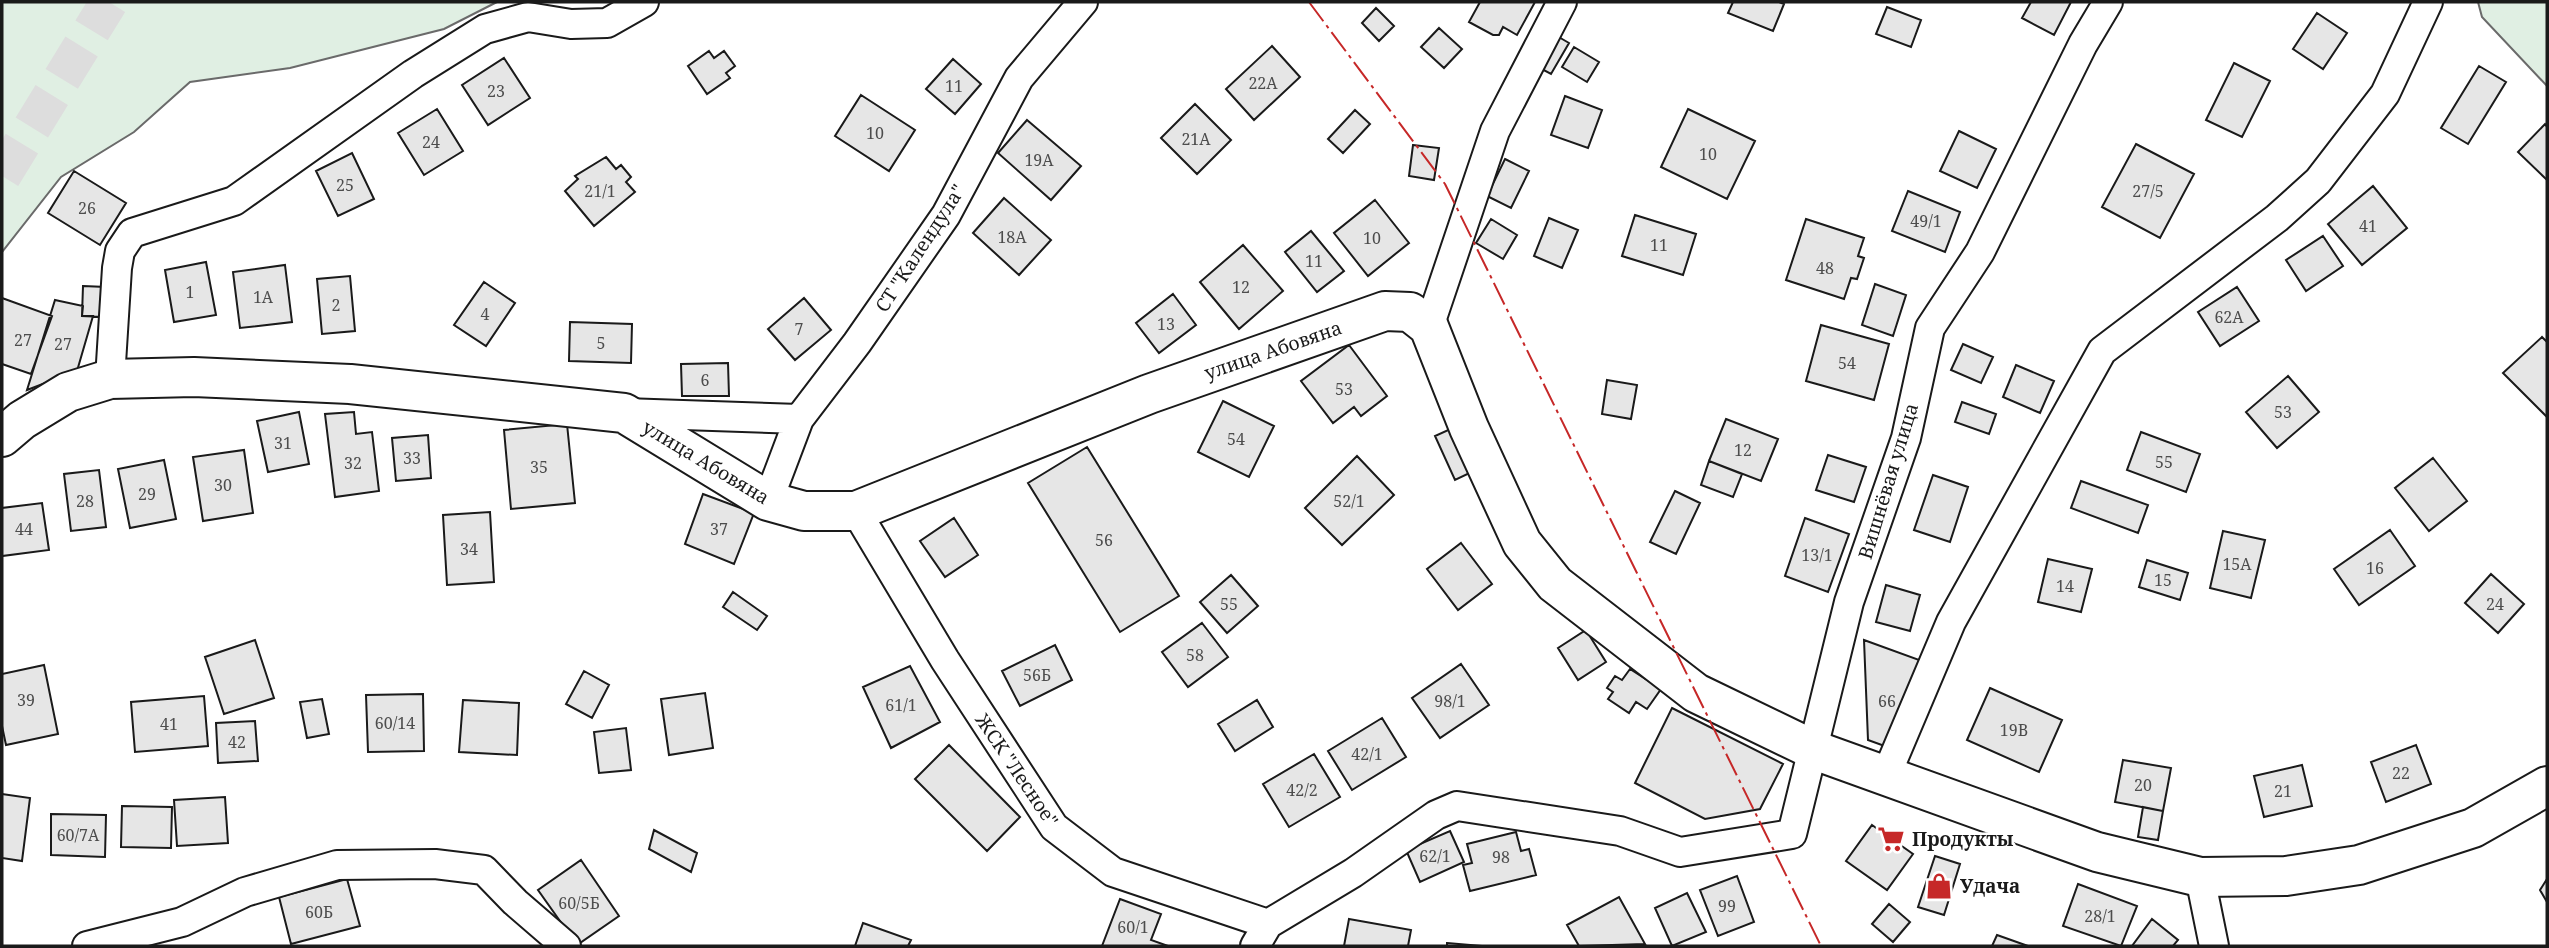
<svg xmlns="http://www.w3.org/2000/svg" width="2549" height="948" font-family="'Noto Serif',serif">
<rect width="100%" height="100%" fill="#fff"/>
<path fill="#e0efe3" stroke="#6a6a6a" stroke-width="2" d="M 2,2 L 497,2 L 444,29 L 290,68 L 190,82 L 134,132 L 61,177 L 2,252 Z
M 2478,2 L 2547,2 L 2547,86 L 2482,17 Z"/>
<path fill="#e6e6e6" stroke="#1a1a1a" stroke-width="2" d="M 1480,2 L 1535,2 L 1517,35 L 1503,27 L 1499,35 L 1493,35 L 1469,22 Z
M 1733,2 L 1779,2 L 1784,4 L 1773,31 L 1728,13 Z
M 2031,2 L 2071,2 L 2054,35 L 2022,18 Z
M 1887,7 L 1921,20 L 1911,47 L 1876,34 Z
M 1376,8 L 1394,26 L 1379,41 L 1362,23 Z
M 2317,13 L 2347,33 L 2323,69 L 2293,49 Z
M 1439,28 L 1462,49 L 1444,68 L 1421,47 Z
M 1557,36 L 1569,43 L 1551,74 L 1538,67 Z
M 1272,46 L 1300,77 L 1254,120 L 1226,89 Z
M 1574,47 L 1599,62 L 1587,82 L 1562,67 Z
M 709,51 L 714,58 L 724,51 L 735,66 L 726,73 L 730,78 L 707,94 L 688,66 Z
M 504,58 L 530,98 L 488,125 L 462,85 Z
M 953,59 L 981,84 L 955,114 L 926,89 Z
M 2234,63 L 2270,81 L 2242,137 L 2206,120 Z
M 2479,66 L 2506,82 L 2468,144 L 2441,128 Z
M 861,95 L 915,130 L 889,171 L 835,136 Z
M 1565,96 L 1602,110 L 1588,148 L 1551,135 Z
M 1195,104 L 1231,140 L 1197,174 L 1161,138 Z
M 437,109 L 463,151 L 424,175 L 398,133 Z
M 1688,109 L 1755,141 L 1727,199 L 1661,167 Z
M 1355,110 L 1370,124 L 1343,153 L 1328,139 Z
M 1027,120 L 1081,166 L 1051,200 L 998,153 Z
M 2545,124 L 2547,127 L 2547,180 L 2518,152 Z
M 1959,131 L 1996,149 L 1977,188 L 1940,171 Z
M 2136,144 L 2194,174 L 2160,238 L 2102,207 Z
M 1413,145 L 1439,148 L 1434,180 L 1409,176 Z
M 352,153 L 374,199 L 338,216 L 316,171 Z
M 606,157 L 616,169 L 621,165 L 631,177 L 626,182 L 635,192 L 594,226 L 565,191 L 578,179 L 575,176 Z
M 1505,159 L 1529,171 L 1511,208 L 1487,196 Z
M 74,171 L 126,203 L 100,245 L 48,213 Z
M 2373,186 L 2407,228 L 2362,265 L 2328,224 Z
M 1908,191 L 1960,212 L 1945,252 L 1892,231 Z
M 1004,198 L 1051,240 L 1019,275 L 973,233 Z
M 1375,200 L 1409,243 L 1368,276 L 1334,233 Z
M 1635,215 L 1696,234 L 1683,275 L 1622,256 Z
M 1549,218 L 1578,230 L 1562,268 L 1534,256 Z
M 1491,219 L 1517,235 L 1503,259 L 1476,243 Z
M 1806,219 L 1864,238 L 1858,256 L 1864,258 L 1857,279 L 1851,278 L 1844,299 L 1786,280 Z
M 1311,231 L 1344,271 L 1317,292 L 1285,252 Z
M 2323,236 L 2343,266 L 2306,291 L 2286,260 Z
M 1243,245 L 1283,291 L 1239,329 L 1200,282 Z
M 206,262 L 216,315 L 174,322 L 165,270 Z
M 285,265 L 292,322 L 240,328 L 233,272 Z
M 350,276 L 355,331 L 322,334 L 317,279 Z
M 484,282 L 515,303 L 486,346 L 454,325 Z
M 1875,284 L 1906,295 L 1893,336 L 1862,325 Z
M 83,286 L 106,287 L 105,317 L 82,316 Z
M 2237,287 L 2259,321 L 2220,346 L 2198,312 Z
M 1173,294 L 1196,325 L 1159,353 L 1136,323 Z
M 2,298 L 52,316 L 31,374 L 2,364 Z
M 804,298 L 831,330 L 795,360 L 768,329 Z
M 55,300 L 83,306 L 82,316 L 93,316 L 77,371 L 27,390 Z
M 570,322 L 632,324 L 631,363 L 569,361 Z
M 1821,325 L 1889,344 L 1874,400 L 1806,381 Z
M 2542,337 L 2547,342 L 2547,417 L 2503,373 Z
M 1963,344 L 1993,357 L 1981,383 L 1951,370 Z
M 1349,345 L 1387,396 L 1361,416 L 1354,407 L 1333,423 L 1301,381 Z
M 728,363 L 729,396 L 682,396 L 681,364 Z
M 2016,365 L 2054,381 L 2040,413 L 2003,397 Z
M 2288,376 L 2319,412 L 2277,448 L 2246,412 Z
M 1607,380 L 1637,385 L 1631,419 L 1602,414 Z
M 1223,401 L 1274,426 L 1249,477 L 1198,452 Z
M 1962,402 L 1996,414 L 1989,434 L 1955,422 Z
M 299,412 L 309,464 L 268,472 L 257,421 Z
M 354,412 L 356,434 L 372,432 L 379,491 L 335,497 L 325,414 Z
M 1726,419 L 1778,439 L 1761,481 L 1709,461 Z
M 567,424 L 575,503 L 511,509 L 504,430 Z
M 1457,426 L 1476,470 L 1455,480 L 1435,436 Z
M 2141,432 L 2200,454 L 2186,492 L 2127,470 Z
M 428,435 L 431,478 L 396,481 L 392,438 Z
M 1087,447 L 1179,596 L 1120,632 L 1028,483 Z
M 244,450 L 253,513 L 203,521 L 193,457 Z
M 1828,455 L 1866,467 L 1854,502 L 1816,490 Z
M 1357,456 L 1394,495 L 1342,545 L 1305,508 Z
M 2433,458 L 2467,501 L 2429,531 L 2395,488 Z
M 164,460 L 176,519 L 130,528 L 118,469 Z
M 1709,461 L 1742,474 L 1733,497 L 1701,485 Z
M 99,470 L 106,527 L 71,531 L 64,474 Z
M 1933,475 L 1968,487 L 1950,542 L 1914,530 Z
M 2081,481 L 2148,505 L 2138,533 L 2071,508 Z
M 1675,491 L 1700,503 L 1676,554 L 1650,542 Z
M 703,494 L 754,513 L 734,564 L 685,544 Z
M 42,503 L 49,550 L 2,556 L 2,508 Z
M 490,512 L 494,582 L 447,585 L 443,515 Z
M 954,518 L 978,555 L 945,577 L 920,541 Z
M 1805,518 L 1849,534 L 1828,592 L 1785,576 Z
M 2390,530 L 2415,566 L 2359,605 L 2334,569 Z
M 2223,531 L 2265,540 L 2251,598 L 2210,588 Z
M 1461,543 L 1492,584 L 1458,610 L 1427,569 Z
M 2048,559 L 2092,569 L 2081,612 L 2038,602 Z
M 2147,560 L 2188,573 L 2180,600 L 2139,587 Z
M 2491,574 L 2524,604 L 2498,633 L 2465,603 Z
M 1231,575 L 1258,606 L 1227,633 L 1200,602 Z
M 1886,585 L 1920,595 L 1910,631 L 1876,622 Z
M 733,592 L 767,616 L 757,630 L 723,607 Z
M 1202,623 L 1228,657 L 1188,687 L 1162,652 Z
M 1586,630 L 1606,662 L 1578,680 L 1558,648 Z
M 255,640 L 274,698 L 224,714 L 205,657 Z
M 1864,640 L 1922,661 L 1890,748 L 1868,740 Z
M 1055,645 L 1072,680 L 1020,706 L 1002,671 Z
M 1461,664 L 1489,705 L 1440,738 L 1412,698 Z
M 44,665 L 58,734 L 6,745 L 2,726 L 2,674 Z
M 910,666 L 940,722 L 891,748 L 863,687 Z
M 1630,669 L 1661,689 L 1647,709 L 1636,702 L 1629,713 L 1608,699 L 1613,692 L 1607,688 L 1615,676 L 1622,680 Z
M 584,671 L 609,685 L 592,718 L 566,704 Z
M 1990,688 L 2062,720 L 2039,772 L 1967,740 Z
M 705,693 L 713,748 L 669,755 L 661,699 Z
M 423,694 L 424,751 L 368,752 L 366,695 Z
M 204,696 L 208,746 L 135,752 L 131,702 Z
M 322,699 L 329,734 L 307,738 L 300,702 Z
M 463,700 L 519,703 L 517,755 L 459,752 Z
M 1257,700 L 1273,727 L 1235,751 L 1218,724 Z
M 1672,708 L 1783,764 L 1760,809 L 1705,819 L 1635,783 Z
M 1382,718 L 1406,757 L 1352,790 L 1328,751 Z
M 255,721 L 258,761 L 218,763 L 216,723 Z
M 626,728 L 631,770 L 599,773 L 594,732 Z
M 949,745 L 1020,817 L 987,851 L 915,779 Z
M 2416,745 L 2431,784 L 2386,802 L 2371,762 Z
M 1314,754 L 1340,797 L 1289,827 L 1263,784 Z
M 2123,760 L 2171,768 L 2163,811 L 2115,802 Z
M 2302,765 L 2312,806 L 2264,817 L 2254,776 Z
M 2,794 L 30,798 L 22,861 L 2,858 Z
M 225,797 L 228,843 L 177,846 L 174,800 Z
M 122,806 L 172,807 L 171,848 L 121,847 Z
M 2143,807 L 2163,811 L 2158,840 L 2138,837 Z
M 51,814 L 106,815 L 105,857 L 51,855 Z
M 1872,825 L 1913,854 L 1887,890 L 1846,861 Z
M 654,830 L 697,853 L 691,872 L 649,849 Z
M 1450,831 L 1464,862 L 1420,882 L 1406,850 Z
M 1516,832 L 1521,851 L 1529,849 L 1536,875 L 1470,891 L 1463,865 L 1472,863 L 1467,844 Z
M 1935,856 L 1960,864 L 1944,915 L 1918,907 Z
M 581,860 L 619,916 L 577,945 L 538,890 Z
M 1737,876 L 1754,922 L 1718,936 L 1700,890 Z
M 347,879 L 360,926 L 291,944 L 279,897 Z
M 2547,879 L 2547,902 L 2540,890 Z
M 2078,884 L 2137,906 L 2121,946 L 2063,926 Z
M 1687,893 L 1706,932 L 1672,946 L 1655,908 Z
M 1619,897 L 1645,944 L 1579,946 L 1567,925 Z
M 1120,899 L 1161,914 L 1151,940 L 1168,946 L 1102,946 Z
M 1889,904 L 1910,922 L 1893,942 L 1872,924 Z
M 1349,919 L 1411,930 L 1408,946 L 1344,946 Z
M 2152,919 L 2178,940 L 2173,946 L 2132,946 Z
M 863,923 L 911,940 L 908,946 L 855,946 Z
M 1997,935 L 2028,946 L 1992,946 Z
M 1447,943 L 1482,946 L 1447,946 Z"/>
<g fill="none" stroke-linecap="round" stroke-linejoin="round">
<path stroke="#ddd" stroke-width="38" stroke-dasharray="38 19" stroke-linecap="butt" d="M 2,176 L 109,2"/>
<g stroke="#1a1a1a" stroke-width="32">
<path id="street" d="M 1429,327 L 1495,131 L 1562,2
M 110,379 L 117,268 L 120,251 L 132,233 L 234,201 L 413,74 L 485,29 L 528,17 L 571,24 L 607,23 L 644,2
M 624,413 L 799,419
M 768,501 L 799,419 L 857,343 L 946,215 L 1019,78 L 1083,2
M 856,511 L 945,660 L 1054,827 L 1113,872 L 1268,924
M 1885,778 L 1951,622 L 2102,351 L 2277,218 L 2318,181 L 2385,94 L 2428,2
M 2200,877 L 2214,946
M 87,946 L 182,922 L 245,892 L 337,865 L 435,864 L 484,870 L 515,902 L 566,946
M 1255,946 L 1268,924 L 1353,873 L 1436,815 L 1457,806 L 1620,831 L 1680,852 L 1792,834 L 1849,602 L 1906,438 L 1930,328 L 1980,252 L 2083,44 L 2108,2"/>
</g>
<g stroke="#1a1a1a" stroke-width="42">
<path id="secondary" d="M 2,437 L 22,420 L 68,392 L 110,379 L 194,377 L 350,384 L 624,413 L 768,501 L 804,511 L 856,511 L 1149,394 L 1385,311 L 1410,312 L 1429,327 L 1469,428 L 1522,543 L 1555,584 L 1696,693 L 1814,750 L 2097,852 L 2200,877 L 2286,876 L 2359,865 L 2473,828 L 2547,786"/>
</g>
<use href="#street" stroke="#fff" stroke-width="28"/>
<use href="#secondary" stroke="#fff" stroke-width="38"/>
<path stroke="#c62828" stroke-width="2" stroke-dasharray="24 5 3.5 5" stroke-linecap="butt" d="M 1309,2 L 1445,184 L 1821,946"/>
</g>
<defs>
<g id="supermarket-bare" transform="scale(2.1)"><path d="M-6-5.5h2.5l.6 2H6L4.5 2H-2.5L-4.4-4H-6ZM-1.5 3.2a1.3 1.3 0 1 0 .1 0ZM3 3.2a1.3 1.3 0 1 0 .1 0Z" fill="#c62828" stroke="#fff" stroke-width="2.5" paint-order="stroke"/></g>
<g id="shop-bare" transform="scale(2.1)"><path d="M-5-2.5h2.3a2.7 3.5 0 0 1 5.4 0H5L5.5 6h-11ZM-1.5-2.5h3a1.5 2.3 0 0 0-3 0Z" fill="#c62828" stroke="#fff" stroke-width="2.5" paint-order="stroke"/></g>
</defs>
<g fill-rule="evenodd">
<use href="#supermarket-bare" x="1891" y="839"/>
<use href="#shop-bare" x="1939" y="886"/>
</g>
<g text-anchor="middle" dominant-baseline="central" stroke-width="5" stroke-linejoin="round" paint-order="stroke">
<g font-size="16" fill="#4d4d4d">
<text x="1263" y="83">22А</text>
<text x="954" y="86">11</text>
<text x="496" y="91">23</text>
<text x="875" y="133">10</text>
<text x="1196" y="139">21А</text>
<text x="431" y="142">24</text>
<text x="1708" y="154">10</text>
<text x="1039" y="160">19А</text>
<text x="345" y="185">25</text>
<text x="600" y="191">21/1</text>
<text x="2148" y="191">27/5</text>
<text x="87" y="208">26</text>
<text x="1926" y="221">49/1</text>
<text x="2368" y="226">41</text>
<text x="1012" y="237">18А</text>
<text x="1372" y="238">10</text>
<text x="1659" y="245">11</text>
<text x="1314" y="261">11</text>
<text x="1825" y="268">48</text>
<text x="1241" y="287">12</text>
<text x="190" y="292">1</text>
<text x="263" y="297">1А</text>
<text x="336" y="305">2</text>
<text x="485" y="314">4</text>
<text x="2229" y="317">62А</text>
<text x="1166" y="324">13</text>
<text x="799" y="329">7</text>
<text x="23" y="340">27</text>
<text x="601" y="343">5</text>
<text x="63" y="344">27</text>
<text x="1847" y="363">54</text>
<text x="705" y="380">6</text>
<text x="1344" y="389">53</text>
<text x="2283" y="412">53</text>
<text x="1236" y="439">54</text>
<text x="283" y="443">31</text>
<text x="1743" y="450">12</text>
<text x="412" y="458">33</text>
<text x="2164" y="462">55</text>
<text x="353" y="463">32</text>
<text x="539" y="467">35</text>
<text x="223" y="485">30</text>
<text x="147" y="494">29</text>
<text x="85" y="501">28</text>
<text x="1349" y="501">52/1</text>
<text x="24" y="529">44</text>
<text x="719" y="529">37</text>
<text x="1104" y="540">56</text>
<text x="469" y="549">34</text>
<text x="1817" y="555">13/1</text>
<text x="2237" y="564">15А</text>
<text x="2375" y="568">16</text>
<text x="2163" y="580">15</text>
<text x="2065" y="586">14</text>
<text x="1229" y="604">55</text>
<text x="2495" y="604">24</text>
<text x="1195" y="655">58</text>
<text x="1037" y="675">56Б</text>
<text x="26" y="700">39</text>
<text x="1450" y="701">98/1</text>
<text x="1887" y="701">66</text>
<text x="901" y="705">61/1</text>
<text x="395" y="723">60/14</text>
<text x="169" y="724">41</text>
<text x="2014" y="730">19В</text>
<text x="237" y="742">42</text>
<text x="1367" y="754">42/1</text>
<text x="2401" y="773">22</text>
<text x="2143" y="785">20</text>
<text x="1302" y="790">42/2</text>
<text x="2283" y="791">21</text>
<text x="78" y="835">60/7А</text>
<text x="1435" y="856">62/1</text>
<text x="1501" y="857">98</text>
<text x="579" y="903">60/5Б</text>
<text x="1727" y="906">99</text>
<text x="319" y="912">60Б</text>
<text x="2100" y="916">28/1</text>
<text x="1133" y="927">60/1</text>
</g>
<g font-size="19" fill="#1a1a1a" stroke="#fff">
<text transform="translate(920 248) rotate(-57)">СТ "Календула"</text>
<text transform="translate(1273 350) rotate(-19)">улица Абовяна</text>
<text transform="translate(706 462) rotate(31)">улица Абовяна</text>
<text transform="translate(1888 481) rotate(-73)">Вишнёвая улица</text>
<text transform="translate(1017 770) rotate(56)">ЖСК "Лесное"</text>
</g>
<g font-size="19" font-weight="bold" fill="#1a1a1a" stroke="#fff" text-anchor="start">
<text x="1912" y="839">Продукты</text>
<text x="1960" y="886">Удача</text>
</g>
</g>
<rect width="2549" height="948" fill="none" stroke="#1a1a1a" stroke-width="7"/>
</svg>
